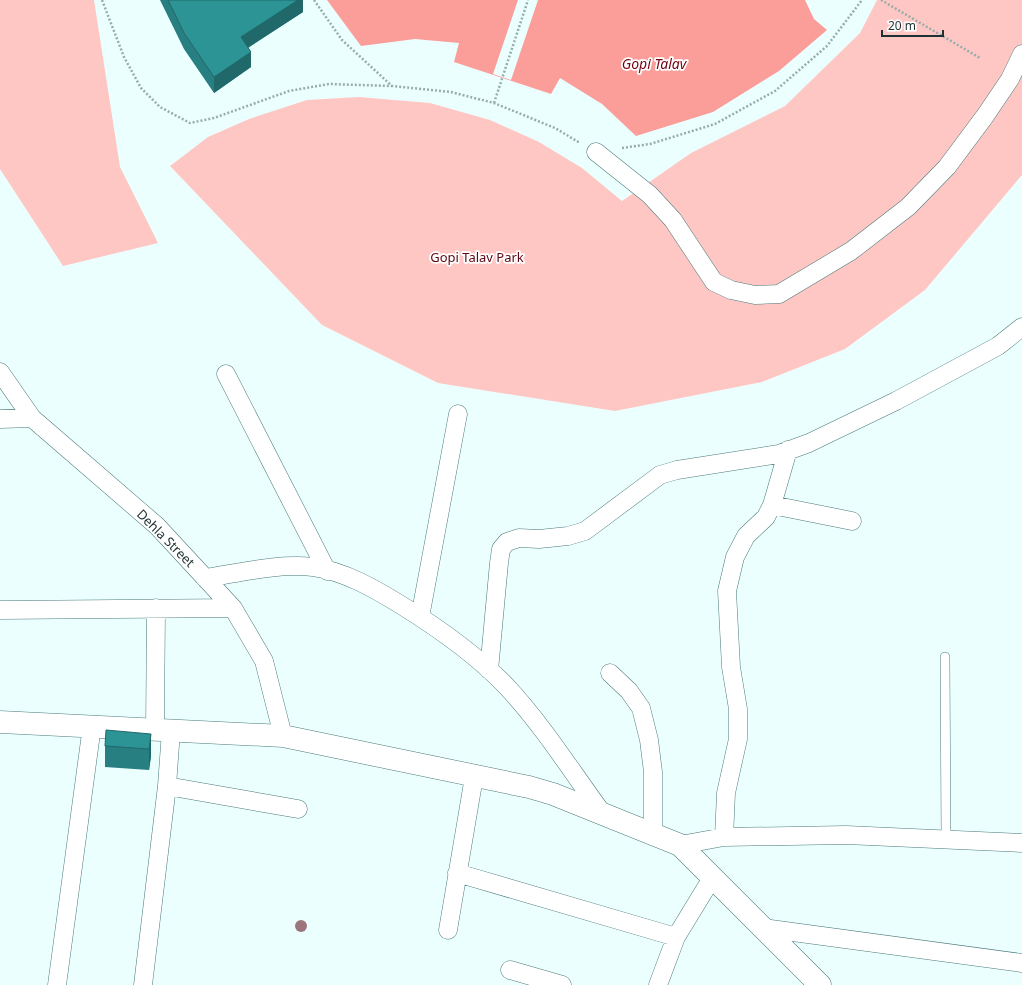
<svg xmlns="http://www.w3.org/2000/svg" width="1022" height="985" font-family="'Noto Sans',sans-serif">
<rect width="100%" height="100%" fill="#ecffff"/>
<path fill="#ffc7c3" d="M 0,0 L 94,0 L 120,167 L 158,243 L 63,266 L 0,169 Z
M 877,0 L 1022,0 L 1022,175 L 925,290 L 845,349 L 762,382 L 615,411 L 438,383 L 322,325 L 170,166 L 208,137 L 249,119 L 307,100 L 359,97 L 430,103 L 490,120 L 539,142 L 582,168 L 622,201 L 691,153 L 785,106 L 860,33 Z"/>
<path fill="#fb9d99" d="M 327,0 L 805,0 L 814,19 L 827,30 L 779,71 L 713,112 L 636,136 L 602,104 L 560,78 L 551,94 L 454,62 L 459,43 L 415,39 L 361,46 Z"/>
<path fill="#ecffff" d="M 518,0 L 538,0 L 511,80 L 493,74 Z"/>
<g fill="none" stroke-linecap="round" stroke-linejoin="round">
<g stroke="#4c797a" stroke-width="10">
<path id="lane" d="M 945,657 L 946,839"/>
</g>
<g stroke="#4c797a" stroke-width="19">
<path id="street" d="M 596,152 L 650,195 L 673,220 L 714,282 L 731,290 L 755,295 L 779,294 L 851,251 L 908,207 L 947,167 L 985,116 L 1010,79 L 1022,54
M 0,372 L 32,418 L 157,526 L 233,608 L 264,661 L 283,736
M 226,374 L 327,571
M 0,419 L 32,418
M 772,505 L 852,521
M 205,578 C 239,573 278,563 313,567 C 344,571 375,589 401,605 C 440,629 477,655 508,688 C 544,727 572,772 603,814
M 0,610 L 233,608
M 420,617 L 458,414
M 489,670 L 499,563 L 501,549 L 507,542 L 519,538 L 539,539 L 568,536 L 585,531 L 660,475 L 677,470 L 779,454 L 809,443 L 896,401 L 998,346 L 1022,327
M 610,673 L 629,691 L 641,708 L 649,740 L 653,772 L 653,834
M 155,730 L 156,608
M 167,786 L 298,809
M 724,837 L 726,793 L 738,739 L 738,709 L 731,667 L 727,591 L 735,557 L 746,536 L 766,517 L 772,505 L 788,450
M 680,845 L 724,837 L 846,835 L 1022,843
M 457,873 L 676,937
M 763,928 L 1022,963
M 448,930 L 474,777
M 510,970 L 562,985
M 57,985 L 92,726
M 143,985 L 167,786 L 171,731
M 658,985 L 676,937 L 712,878"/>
</g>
<g stroke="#4c797a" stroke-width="23">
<path id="secondary" d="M 0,722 L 283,736 L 529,787 L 553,794 L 680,845 L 820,985"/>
</g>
<path stroke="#99acac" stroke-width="2.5" stroke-dasharray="2 2" stroke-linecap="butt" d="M 102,0 L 124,57 L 141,88 L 160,107 L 190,123 L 214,118 L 289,91 L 329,84 L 392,86
M 314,0 L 342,40 L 392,86 L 451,92 L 494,103 L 555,128 L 580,143
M 881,0 L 980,58
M 494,103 L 528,0
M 622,148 L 650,144 L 715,124 L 775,91 L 827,46 L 862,0"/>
<use href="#lane" stroke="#fff" stroke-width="9"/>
<use href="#street" stroke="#fff" stroke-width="18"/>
<use href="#secondary" stroke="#fff" stroke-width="22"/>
</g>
<circle fill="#9c767c" cx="301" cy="926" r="6"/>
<path fill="#277f81" d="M 160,0 L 303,0 L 303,12 L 248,48 L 251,67 L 214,93 L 184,49 Z
M 151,734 L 151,756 L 149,770 L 105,767 L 105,746 Z"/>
<path fill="#206869" d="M 298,0 L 303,0 L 303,12 L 241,52 L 241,37 Z
M 251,52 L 251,67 L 214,93 L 214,77 Z
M 151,734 L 151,756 L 149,770 L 149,749 Z"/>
<path fill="#2d9496" stroke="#206869" d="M 168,0 L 298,0 L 241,37 L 251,52 L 214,77 L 184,33 Z
M 106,730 L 151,734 L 149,749 L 105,746 Z"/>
<g text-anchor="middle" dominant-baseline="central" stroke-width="3.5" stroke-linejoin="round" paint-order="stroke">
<g font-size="13" fill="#5b0611" stroke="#fff">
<text x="477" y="257">Gopi Talav Park</text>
</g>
<g font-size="13" fill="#1e3132" stroke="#fff">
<text transform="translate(166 538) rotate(45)">Dehla Street</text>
</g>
<g font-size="14" font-style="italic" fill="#740013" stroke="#fff">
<text x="654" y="63">Gopi Talav</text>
</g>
</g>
<path d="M882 30v6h61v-6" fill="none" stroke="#1e3132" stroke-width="2"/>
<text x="888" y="30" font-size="12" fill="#1e3132" stroke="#ffffff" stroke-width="3" paint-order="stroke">20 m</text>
</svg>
